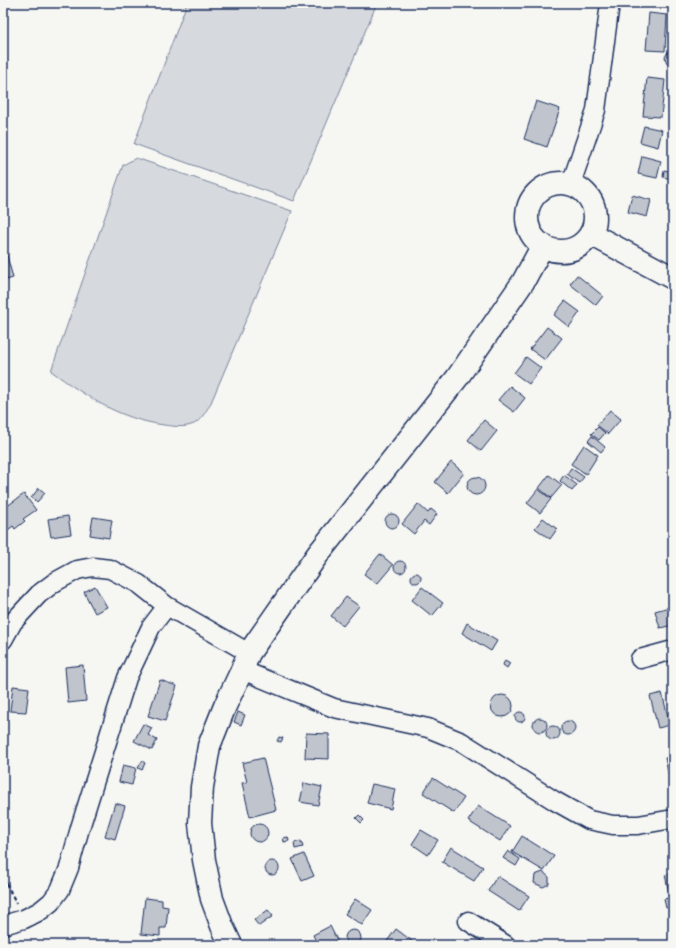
<svg xmlns="http://www.w3.org/2000/svg" width="676" height="948" font-family="'Shantell Sans',sans-serif">
<rect width="100%" height="100%" fill="#f6f6f2"/>
<filter id="ink" filterUnits="userSpaceOnUse"><feTurbulence type="fractalNoise" baseFrequency=".025" numOctaves="2"/><feDisplacementMap in="SourceGraphic" scale="8" xChannelSelector="R" yChannelSelector="G"/><feConvolveMatrix kernelMatrix="1 2 1 2 8 2 1 2 1" color-interpolation-filters="sRGB"/></filter>
<g filter="url(#ink)">
<path fill="#d6d9dd" stroke="#78849e" d="M 187,3 L 377,3 L 294,201 L 134,144 Z
M 136,158 L 292,211 L 210,405 C 205,412 200,423 191,425 C 183,428 172,426 164,425 C 119,419 87,397 51,371 L 123,165 Z"/>
<path fill="#c0c4cd" stroke="#1b2f5e" d="M 649,13 L 667,15 L 665,51 L 646,50 Z
M 673,49 L 673,65 L 667,64 L 665,57 L 669,50 Z
M 647,78 L 665,80 L 661,117 L 643,116 Z
M 536,101 L 560,109 L 547,147 L 524,139 Z
M 644,126 L 662,130 L 658,147 L 640,142 Z
M 642,156 L 661,161 L 657,178 L 638,174 Z
M 664,170 L 673,172 L 672,179 L 663,177 Z
M 632,195 L 651,200 L 647,217 L 628,212 Z
M 3,252 L 6,252 L 13,278 L 3,281 Z
M 577,275 L 603,296 L 596,305 L 570,284 Z
M 565,301 L 580,312 L 569,327 L 554,315 Z
M 547,327 L 562,338 L 545,360 L 530,349 Z
M 526,357 L 541,368 L 529,384 L 514,373 Z
M 510,386 L 525,398 L 514,412 L 498,400 Z
M 610,410 L 621,419 L 608,434 L 597,425 Z
M 484,420 L 497,431 L 481,451 L 468,440 Z
M 598,427 L 605,433 L 599,440 L 591,434 Z
M 592,436 L 605,447 L 601,452 L 588,441 Z
M 584,445 L 598,455 L 586,474 L 571,464 Z
M 451,462 L 464,473 L 448,493 L 435,482 Z
M 571,468 L 584,477 L 579,483 L 567,474 Z
M 549,475 L 562,485 L 551,498 L 539,488 Z
M 564,475 L 577,485 L 572,491 L 560,481 Z
M467 486a9 9 0 1 1 18 0a9 9 0 1 1-18 0Z
M 39,488 L 45,493 L 37,502 L 31,498 Z
M 538,489 L 551,499 L 540,513 L 527,503 Z
M 24,494 L 36,510 L 23,519 L 25,521 L 15,529 L 13,526 L 4,533 L 3,509 Z
M 418,504 L 428,513 L 431,509 L 437,514 L 429,525 L 424,521 L 414,534 L 402,524 Z
M385 521a7 7 0 1 1 14 0a7 7 0 1 1-14 0Z
M 68,516 L 71,534 L 51,537 L 48,519 Z
M 93,517 L 112,520 L 109,538 L 90,535 Z
M 543,518 L 557,529 L 550,539 L 535,528 Z
M 380,554 L 393,565 L 377,584 L 364,574 Z
M394 567a6 6 0 1 1 12 0a6 6 0 1 1-12 0Z
M411 578a5 5 0 1 1 10 0a5 5 0 1 1-10 0Z
M 95,586 L 107,607 L 95,613 L 84,592 Z
M 422,587 L 443,603 L 432,616 L 412,600 Z
M 346,597 L 359,606 L 343,626 L 331,616 Z
M 673,606 L 673,625 L 660,628 L 655,611 Z
M 467,623 L 497,641 L 491,651 L 462,633 Z
M 505,660 L 510,663 L 507,668 L 503,665 Z
M 83,665 L 86,701 L 68,703 L 65,667 Z
M 160,680 L 177,686 L 165,721 L 148,716 Z
M 13,686 L 29,688 L 26,712 L 10,711 Z
M 662,693 L 670,725 L 658,728 L 650,696 Z
M491 706a11 11 0 1 1 22 0a11 11 0 1 1-22 0Z
M515 717a5 5 0 1 1 10 0a5 5 0 1 1-10 0Z
M 238,712 L 245,715 L 241,725 L 234,722 Z
M533 725a7 7 0 1 1 14 0a7 7 0 1 1-14 0Z
M561 728a7 7 0 1 1 14 0a7 7 0 1 1-14 0Z
M 143,724 L 152,728 L 148,735 L 157,740 L 152,750 L 134,741 Z
M546 733a7 7 0 1 1 14 0a7 7 0 1 1-14 0Z
M 306,733 L 329,734 L 329,759 L 305,758 Z
M 279,737 L 283,738 L 281,742 L 277,741 Z
M 673,757 L 673,776 L 669,777 L 665,758 Z
M 263,758 L 276,810 L 250,817 L 242,783 L 247,782 L 242,763 Z
M 142,761 L 145,763 L 142,770 L 138,768 Z
M 123,765 L 136,768 L 132,785 L 119,782 Z
M 433,778 L 464,798 L 454,813 L 423,793 Z
M 304,783 L 322,787 L 318,805 L 300,802 Z
M 372,784 L 395,789 L 391,809 L 367,803 Z
M 115,803 L 125,806 L 115,839 L 105,836 Z
M 478,806 L 510,826 L 500,841 L 468,821 Z
M 359,815 L 364,820 L 361,823 L 356,818 Z
M250 833a9 9 0 1 1 18 0a9 9 0 1 1-18 0Z
M 421,830 L 438,840 L 428,855 L 412,844 Z
M 522,836 L 554,856 L 544,871 L 512,852 Z
M 288,837 L 289,841 L 284,842 L 283,838 Z
M 301,841 L 303,847 L 295,849 L 294,843 Z
M 451,847 L 483,867 L 474,881 L 442,862 Z
M 508,851 L 520,859 L 516,866 L 503,858 Z
M 304,854 L 314,876 L 302,881 L 292,859 Z
M265 868a7 7 0 1 1 14 0a7 7 0 1 1-14 0Z
M 543,872 L 549,877 L 549,884 L 543,887 L 534,883 L 535,875 Z
M 673,873 L 673,892 L 669,893 L 665,875 Z
M 497,876 L 529,896 L 519,911 L 488,891 Z
M 673,897 L 673,906 L 666,908 L 664,899 Z
M 145,898 L 162,900 L 162,906 L 168,907 L 166,928 L 160,928 L 160,936 L 141,934 Z
M 355,899 L 372,910 L 362,925 L 345,914 Z
M 268,910 L 273,916 L 259,926 L 254,920 Z
M 330,926 L 339,944 L 337,945 L 318,945 L 313,935 Z
M 396,929 L 412,941 L 409,945 L 386,945 L 385,944 Z
M345 938a8 8 0 1 1 16 0a8 8 0 1 1-16 0Z"/>
<g fill="none" stroke-linecap="round" stroke-linejoin="round">
<g stroke="#1b2f5e" stroke-width="21">
<path id="minor" d="M 571,184 L 596,110 L 610,3
M 3,640 L 13,622 L 39,594 L 55,582 L 77,570 L 93,567 L 110,569 L 139,584 L 167,606 L 249,653
M 640,659 L 673,650
M 242,670 L 334,708 L 428,728 L 462,742 L 555,801 L 589,820 L 613,825 L 638,825 L 673,819
M 468,921 L 506,945
M 3,925 L 24,919 L 40,911 L 51,902 L 60,890 L 69,868 L 80,828 L 127,678 L 151,627 L 167,606"/>
</g>
<g stroke="#1b2f5e" stroke-width="25">
<path id="tertiary" d="M527 217a34 34 0 1 1 68 0a34 34 0 1 1-68 0Z
M 591,234 L 673,278
M 231,945 L 222,926 L 212,899 L 204,860 L 200,823 L 202,787 L 209,746 L 225,706 L 242,670 L 249,653 L 318,554 L 457,378 L 523,282 L 543,245"/>
</g>
<path stroke="#1b2f5e" stroke-width="2.5" stroke-dasharray="4 3" stroke-linecap="butt" d="M 3,877 L 16,903"/>
<use href="#minor" stroke="#f6f6f2" stroke-width="18"/>
<use href="#tertiary" stroke="#f6f6f2" stroke-width="22"/>
</g>
</g>
<rect width="676" height="948" fill="none" stroke="#f6f6f2" stroke-width="16"/>
<rect x="8" y="8" width="660" height="932" fill="none" stroke="#1b2f5e" stroke-width="1.5" filter="url(#ink)"/>
</svg>
